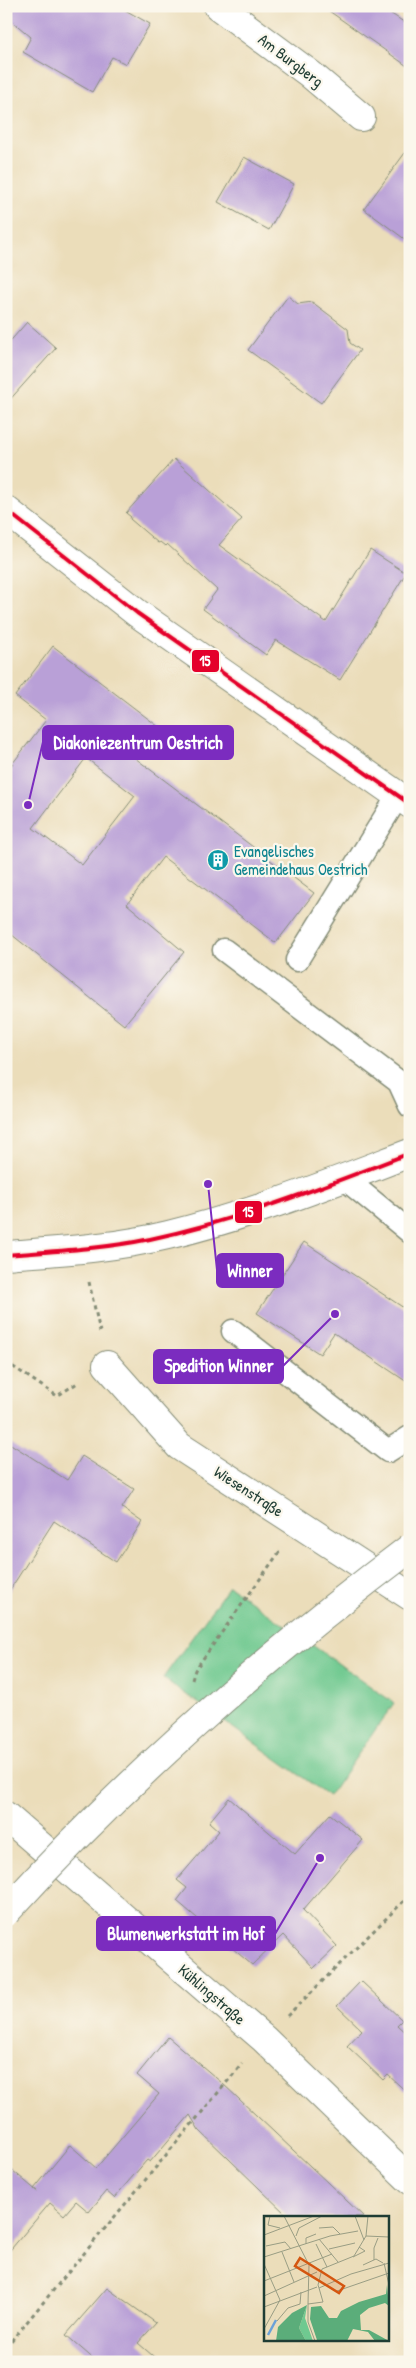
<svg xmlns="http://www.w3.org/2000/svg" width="416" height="2368" font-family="'Patrick Hand',sans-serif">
<rect width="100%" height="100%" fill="#fbf7ec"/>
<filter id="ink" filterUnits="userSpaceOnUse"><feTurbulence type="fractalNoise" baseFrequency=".02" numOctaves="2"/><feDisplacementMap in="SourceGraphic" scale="10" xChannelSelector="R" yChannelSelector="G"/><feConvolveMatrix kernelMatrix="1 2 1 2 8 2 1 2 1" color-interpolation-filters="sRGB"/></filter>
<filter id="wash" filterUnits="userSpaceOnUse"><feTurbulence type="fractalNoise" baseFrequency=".0096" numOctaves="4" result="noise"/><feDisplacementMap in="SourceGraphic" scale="20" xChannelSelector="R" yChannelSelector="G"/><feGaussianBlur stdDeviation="1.12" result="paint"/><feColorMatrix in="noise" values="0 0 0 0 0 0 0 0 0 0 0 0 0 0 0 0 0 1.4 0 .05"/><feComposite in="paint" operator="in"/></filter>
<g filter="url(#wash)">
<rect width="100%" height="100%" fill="#ebddba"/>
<path fill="#6fc990" stroke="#478362" d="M 229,1586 L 394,1703 L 329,1796 L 163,1678 Z"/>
<g id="blocks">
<path fill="#b9a0d7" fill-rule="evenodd" d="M 6,6 L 118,6 L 150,24 L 126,64 L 112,57 L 92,92 L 23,52 L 31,37 L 6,16 Z
M 322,6 L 379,6 L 410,26 L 410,68 Z
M 410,146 L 410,243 L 364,209 Z
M 244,157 L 294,184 L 269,230 L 218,202 Z
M 288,296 L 298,304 L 312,302 L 348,329 L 350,343 L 360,350 L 321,403 L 248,350 Z
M 27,322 L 56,348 L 6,404 L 6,346 Z
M 174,459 L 242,519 L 219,545 L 326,622 L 370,550 L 406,573 L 340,680 L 276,640 L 266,655 L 203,609 L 217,590 L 167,544 L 165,546 L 160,542 L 158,543 L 130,519 L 131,517 L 126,513 Z
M 53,646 L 159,727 L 135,758 L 314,893 L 276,943 L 163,857 L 127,904 L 184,952 L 124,1025 L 6,930 L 6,772 L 46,720 L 15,696 ZM 86,758 L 135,796 L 82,865 L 33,828 Z
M 304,1242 L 410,1312 L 410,1384 L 334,1333 L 320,1354 L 257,1313 Z
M 6,1441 L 67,1480 L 82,1456 L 134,1489 L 122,1508 L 142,1522 L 116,1562 L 54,1521 L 6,1596 Z
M 229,1798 L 295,1854 L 330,1814 L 363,1840 L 303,1910 L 337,1946 L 314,1968 L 283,1935 L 252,1965 L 177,1901 L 187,1888 L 177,1880 L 219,1831 L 209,1822 Z
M 361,1981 L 402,2020 L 397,2025 L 410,2037 L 410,2095 L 388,2075 L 383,2080 L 347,2046 L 362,2030 L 337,2006 Z
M 168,2037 L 222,2083 L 364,2217 L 289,2217 L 199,2130 L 190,2115 L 150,2162 L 147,2160 L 114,2198 L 106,2191 L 89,2212 L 76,2201 L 64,2215 L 50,2203 L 6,2255 L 6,2165 L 38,2192 L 34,2189 L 70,2145 L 96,2168 L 159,2094 L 137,2075 Z
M 107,2288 L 156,2323 L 138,2343 L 160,2362 L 97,2362 L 66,2335 Z"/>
</g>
</g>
<g filter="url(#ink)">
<use href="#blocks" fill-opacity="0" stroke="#858d77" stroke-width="1"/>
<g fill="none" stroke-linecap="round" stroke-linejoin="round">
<g stroke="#858d77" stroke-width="25">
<path id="lane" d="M 224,950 L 399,1082 L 410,1106
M 297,960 L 398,796
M 344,1178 L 410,1232
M 233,1331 L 388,1451 L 410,1437"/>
</g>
<g stroke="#858d77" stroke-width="30">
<path id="street" d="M 218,6 L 310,74 L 361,117
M 6,510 L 137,613 L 410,804
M 6,1255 C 60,1251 115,1248 168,1235 C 251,1215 331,1183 410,1153
M 107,1365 L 179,1446 L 410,1596
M 6,1816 L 264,2039 L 410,2180"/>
</g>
<path stroke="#858d77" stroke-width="3" stroke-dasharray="4 4" stroke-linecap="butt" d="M 89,1282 L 100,1332
M 6,1362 L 57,1396 L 79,1382
M 192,1680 L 195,1670 L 280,1551
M 287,2016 L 410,1895
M 6,2347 L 242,2064"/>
<use href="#lane" stroke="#fff" stroke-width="22"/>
<use href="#street" stroke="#fff" stroke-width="28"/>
<g stroke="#858d77" stroke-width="30" stroke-linecap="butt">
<path id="highway-bridge" d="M 6,1912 C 128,1778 265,1657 410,1548"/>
</g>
<use href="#highway-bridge" stroke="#fff" stroke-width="28"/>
<g stroke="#fbf7ec" stroke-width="8">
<path id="bus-1" d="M 6,510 L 137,613 L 410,804
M 6,1255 C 54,1251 103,1249 150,1239 C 239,1220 325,1186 410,1153"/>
</g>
<use href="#bus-1" stroke="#e4002b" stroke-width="4"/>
</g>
</g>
<defs>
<g id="building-disc" transform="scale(1.125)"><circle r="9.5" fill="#0f9aa8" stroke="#fbf7ec"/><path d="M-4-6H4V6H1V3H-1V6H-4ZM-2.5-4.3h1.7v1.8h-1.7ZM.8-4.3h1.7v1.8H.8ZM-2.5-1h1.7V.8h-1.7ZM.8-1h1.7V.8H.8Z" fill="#fff"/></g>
</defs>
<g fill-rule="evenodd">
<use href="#building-disc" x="218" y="860"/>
</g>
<g text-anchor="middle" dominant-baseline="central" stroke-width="4.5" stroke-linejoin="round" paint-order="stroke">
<g font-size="16" fill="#1f3d34" stroke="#fbf7ec">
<text transform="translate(291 60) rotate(37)">Am Burgberg</text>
<text transform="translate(249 1491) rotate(33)">Wiesenstraße</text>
<text transform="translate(212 1994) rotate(41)">Kühlingstraße</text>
</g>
<g font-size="16" fill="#0d838f" stroke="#fbf7ec" text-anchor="start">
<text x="234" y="851">Evangelisches<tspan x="234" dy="18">Gemeindehaus Oestrich</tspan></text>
</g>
</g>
<g transform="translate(264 2216)">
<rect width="125" height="125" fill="#ebddba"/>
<path d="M 43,89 L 41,102 L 49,125 L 42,125 L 35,112 Z" fill="#6fc990"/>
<path d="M 123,69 L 125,90 L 121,87 L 105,92 L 96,99 L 97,114 L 105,114 L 125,125 L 111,125 L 104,116 L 89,113 L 83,125 L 53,124 L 46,103 L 47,91 L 57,90 L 65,102 L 73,102 L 77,95 L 95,86 L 122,78 ZM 43,89 L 35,112 L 42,125 L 12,125 L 14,111 L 28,97 Z" fill="#5bad7a"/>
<path fill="none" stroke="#6ba1d8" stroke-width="2.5" d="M 4,119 L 12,104"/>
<path fill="none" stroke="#999d84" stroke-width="1" d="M 6,0 L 4,9 L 16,12M 20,0 L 45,49 L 44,88M 91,0 L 100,24M 55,12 L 69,11 L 76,18M 0,19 L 50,0M 32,20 L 35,12 L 58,0M 102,20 L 125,21M 55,23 L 74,46M 42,28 L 42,22 L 52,18M 52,28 L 63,51M 2,30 L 21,26 L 27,33M 65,33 L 91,27M 18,36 L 30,66M 0,41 L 66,20 L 94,15M 89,41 L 101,35 L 95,31M 110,44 L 110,32 L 114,22M 120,47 L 125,69M 0,48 L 16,84M 99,49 L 112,43 L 119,47M 0,65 L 68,38M 54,69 L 58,53 L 90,40 L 102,20 L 104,0M 54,69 L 55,72 L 87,58 L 125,47M 73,75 L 125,57M 0,80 L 53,56M 44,88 L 59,86 L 55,72M 44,88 L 44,106 L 51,125M 0,91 L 53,71M 13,105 L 24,92 L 36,88 L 37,76M 0,113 L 16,84"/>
<path fill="#d45610" fill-opacity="0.15" stroke="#d45610" stroke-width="2.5" d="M 36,42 L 80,70 L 75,77 L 31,50 Z"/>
<rect width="125" height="125" fill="none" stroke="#1f3d34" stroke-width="2.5"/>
</g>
<path fill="none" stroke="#7b2cbf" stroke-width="2" d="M28 805L43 742M208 1184L217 1270M335 1314L283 1366M320 1858L275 1934"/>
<g fill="#7b2cbf" stroke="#fbf7ec" stroke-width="2">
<circle cx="28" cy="805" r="5"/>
<circle cx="208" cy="1184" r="5"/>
<circle cx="335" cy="1314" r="5"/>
<circle cx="320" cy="1858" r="5"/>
</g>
<g fill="#7b2cbf" stroke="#7b2cbf" stroke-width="2">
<rect x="43" y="726" width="190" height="33" rx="5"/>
<rect x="217" y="1254" width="66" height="33" rx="5"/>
<rect x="154" y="1350" width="129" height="33" rx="5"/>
<rect x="97" y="1917" width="178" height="33" rx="5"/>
</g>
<g font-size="18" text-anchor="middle" font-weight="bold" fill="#fff">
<text x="138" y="749">Diakoniezentrum Oestrich</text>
<text x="250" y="1277">Winner</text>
<text x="219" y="1372">Spedition Winner</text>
<text x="186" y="1940">Blumenwerkstatt im Hof</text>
</g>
<g stroke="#fbf7ec" stroke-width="2">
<rect x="191" y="649" width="29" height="24" rx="5" fill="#e4002b"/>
<rect x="234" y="1200" width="29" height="24" rx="5" fill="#e4002b"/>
</g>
<g font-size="14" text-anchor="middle" font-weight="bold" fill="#fff">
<text x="205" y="666">15</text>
<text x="248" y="1217">15</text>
</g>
<rect width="416" height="2368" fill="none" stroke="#fbf7ec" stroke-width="25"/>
</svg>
